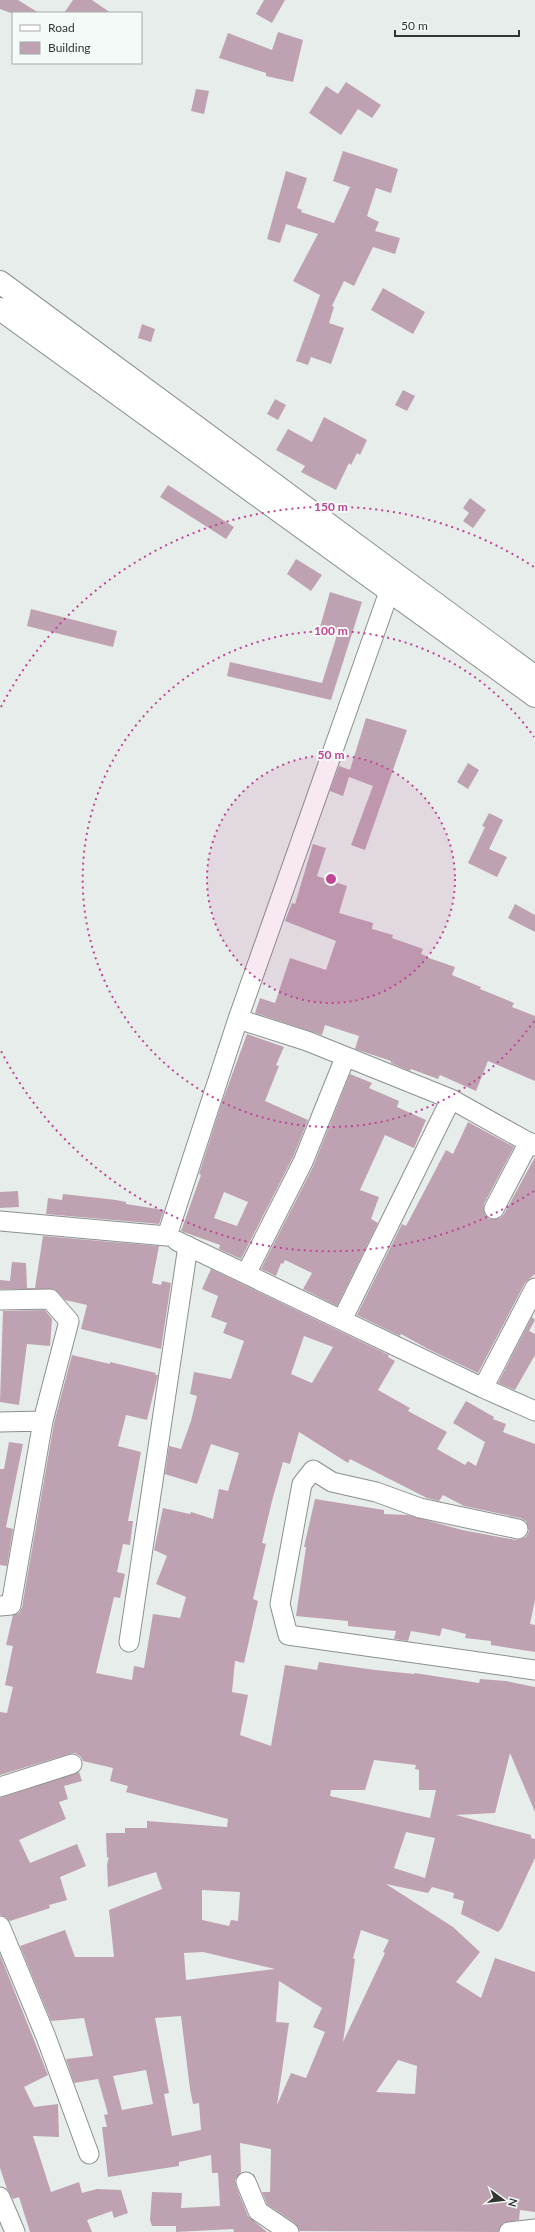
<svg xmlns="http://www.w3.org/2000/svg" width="535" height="2232" font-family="Lato,sans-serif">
<rect width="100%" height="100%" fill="#e7edea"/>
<path fill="#bfa2b2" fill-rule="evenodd" d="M 0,0 L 18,0 L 39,13 L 11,13 L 0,9 Z
M 73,0 L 92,0 L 111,13 L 64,13 Z
M 264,0 L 285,0 L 272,23 L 256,14 Z
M 278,32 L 303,40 L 293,82 L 266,76 L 266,73 L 219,58 L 228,33 L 272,50 Z
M 346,82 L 381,105 L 372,118 L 358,109 L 341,135 L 309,113 L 326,86 L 338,94 Z
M 196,89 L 209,91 L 204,114 L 191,111 Z
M 343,151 L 398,169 L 391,193 L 376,188 L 367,216 L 379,222 L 375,231 L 400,238 L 395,254 L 373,247 L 354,286 L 344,281 L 332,306 L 334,307 L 329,323 L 344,328 L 331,364 L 311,357 L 308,365 L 296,361 L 320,295 L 293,281 L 318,234 L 286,224 L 280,243 L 267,239 L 286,171 L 307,178 L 297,208 L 302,210 L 301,212 L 334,223 L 350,187 L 333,181 Z
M 383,288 L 425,312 L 413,334 L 371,310 Z
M 142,324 L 155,329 L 151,342 L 138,338 Z
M 403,390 L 415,396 L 407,411 L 395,405 Z
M 275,399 L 286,405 L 278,420 L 267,414 Z
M 324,417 L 367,440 L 360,455 L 357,453 L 351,465 L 349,463 L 336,490 L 301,472 L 305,466 L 276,450 L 288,429 L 312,442 Z
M 168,485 L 234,527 L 226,539 L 160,497 Z
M 470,498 L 486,510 L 473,528 L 463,521 L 469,513 L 463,508 Z
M 296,559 L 322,575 L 311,591 L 287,574 Z
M 330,592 L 362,602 L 331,700 L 227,676 L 230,662 L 322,683 L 338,632 L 320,627 Z
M 31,609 L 117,631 L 113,647 L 27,626 Z
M 366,718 L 407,730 L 365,850 L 351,845 L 373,786 L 349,777 L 343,796 L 330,791 L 339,766 L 350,770 Z
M 468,763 L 479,770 L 468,789 L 457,782 Z
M 489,813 L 503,820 L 489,849 L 507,857 L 497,877 L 468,863 L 485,827 L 482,826 Z
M 313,844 L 326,848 L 317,876 L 347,886 L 339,913 L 373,923 L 372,929 L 393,935 L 392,938 L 423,949 L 421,954 L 426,956 L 426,957 L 455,967 L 452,975 L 481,987 L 480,989 L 514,1003 L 512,1007 L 535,1016 L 535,1081 L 488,1061 L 476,1091 L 440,1075 L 438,1079 L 411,1069 L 410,1071 L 391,1063 L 391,1061 L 355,1049 L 359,1036 L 325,1025 L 322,1035 L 255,1013 L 260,998 L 275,1003 L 290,958 L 326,970 L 336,941 L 285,921 L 292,903 L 295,904 Z
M 515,904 L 535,915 L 535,932 L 508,918 Z
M 247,1034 L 284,1047 L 276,1065 L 279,1066 L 265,1101 L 308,1120 L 293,1157 L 241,1259 L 219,1249 L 220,1245 L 181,1231 L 201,1175 L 199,1174 L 221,1105 ZM 224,1192 L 248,1202 L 237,1226 L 214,1218 Z
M 350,1074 L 372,1083 L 369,1088 L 399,1101 L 397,1107 L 426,1120 L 414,1148 L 385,1135 L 360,1190 L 379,1197 L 371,1219 L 378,1223 L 337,1306 L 303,1289 L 312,1273 L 285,1260 L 283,1264 L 281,1263 L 276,1276 L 261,1269 L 313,1167 Z
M 468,1122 L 514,1147 L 484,1204 L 485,1215 L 489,1219 L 500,1218 L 504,1214 L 535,1157 L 535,1274 L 525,1283 L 478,1373 L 428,1349 L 401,1334 L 400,1336 L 357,1315 L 402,1224 L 406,1226 L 446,1150 L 453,1154 Z
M 18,1191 L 19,1207 L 0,1208 L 0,1192 Z
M 63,1194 L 116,1200 L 126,1202 L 126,1204 L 164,1210 L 159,1224 L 46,1214 L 48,1198 L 62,1200 Z
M 43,1236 L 159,1246 L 152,1283 L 161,1285 L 162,1281 L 171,1283 L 161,1349 L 81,1329 L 87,1305 L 65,1300 L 54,1289 L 0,1289 L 0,1280 L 10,1281 L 12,1262 L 26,1263 L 27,1288 L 35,1288 Z
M 211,1269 L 389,1355 L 388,1357 L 395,1361 L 378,1390 L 410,1408 L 408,1411 L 447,1432 L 437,1449 L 465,1465 L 468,1461 L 476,1466 L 485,1442 L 453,1423 L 466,1401 L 494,1417 L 493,1419 L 506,1424 L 503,1432 L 535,1444 L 535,1600 L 530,1624 L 535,1625 L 535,1652 L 491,1645 L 491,1641 L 465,1638 L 466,1634 L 442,1628 L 440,1636 L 411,1631 L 408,1641 L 394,1639 L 396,1631 L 348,1626 L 348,1621 L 296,1616 L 306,1547 L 304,1547 L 315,1499 L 384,1510 L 384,1514 L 408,1515 L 462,1530 L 516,1540 L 526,1537 L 529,1531 L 526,1521 L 520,1518 L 464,1506 L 443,1495 L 439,1501 L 427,1498 L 350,1459 L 348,1463 L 299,1432 L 290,1464 L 283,1462 L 272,1501 L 262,1543 L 266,1544 L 253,1599 L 258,1601 L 244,1663 L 235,1661 L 232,1692 L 248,1695 L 240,1735 L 271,1746 L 285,1665 L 317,1670 L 319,1662 L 375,1670 L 414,1674 L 415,1673 L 479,1683 L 480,1679 L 506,1681 L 535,1687 L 535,1812 L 510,1753 L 495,1813 L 456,1815 L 531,1835 L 531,1838 L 535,1839 L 535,1858 L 502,1928 L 498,1932 L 461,1914 L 464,1901 L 453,1898 L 454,1893 L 432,1887 L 428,1893 L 386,1884 L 453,1927 L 480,1952 L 456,1982 L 481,1998 L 495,1958 L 535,1972 L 535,2212 L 520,2210 L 519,2220 L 503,2223 L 498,2232 L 300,2231 L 295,2223 L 267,2204 L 262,2192 L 270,2192 L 271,2149 L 240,2143 L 241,2172 L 235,2180 L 236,2186 L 248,2216 L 267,2232 L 234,2232 L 233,2229 L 176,2232 L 176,2226 L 152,2226 L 150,2220 L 152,2192 L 182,2193 L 181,2208 L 220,2206 L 218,2173 L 212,2173 L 211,2155 L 179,2162 L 179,2166 L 108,2177 L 102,2127 L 107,2127 L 104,2115 L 108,2114 L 98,2079 L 74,2083 L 66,2059 L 93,2056 L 84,2018 L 51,2021 L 20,1946 L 65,1930 L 75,1957 L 114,1957 L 109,1910 L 162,1889 L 156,1872 L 108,1887 L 107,1864 L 109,1857 L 107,1858 L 106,1833 L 125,1833 L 125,1828 L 147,1828 L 147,1821 L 227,1827 L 228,1819 L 126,1792 L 128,1786 L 110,1781 L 113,1768 L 83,1761 L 80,1756 L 75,1753 L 69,1754 L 0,1775 L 0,1712 L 7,1713 L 13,1687 L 5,1685 L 13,1646 L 6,1645 L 13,1615 L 19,1613 L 22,1607 L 54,1423 L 72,1355 L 110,1364 L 110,1362 L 156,1373 L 155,1375 L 158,1375 L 147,1420 L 126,1415 L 118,1446 L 141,1452 L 128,1521 L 133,1521 L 130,1545 L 123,1544 L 117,1572 L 125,1574 L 120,1598 L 114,1597 L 96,1673 L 132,1680 L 134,1666 L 144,1668 L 153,1614 L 180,1618 L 186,1597 L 156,1584 L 167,1556 L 154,1550 L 163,1508 L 190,1514 L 191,1512 L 213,1519 L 219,1489 L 228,1491 L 239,1453 L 211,1444 L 197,1484 L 165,1474 L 169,1446 L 181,1449 L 191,1421 L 197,1396 L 190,1394 L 194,1372 L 231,1379 L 244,1341 L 223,1333 L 227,1323 L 211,1317 L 218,1296 L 202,1289 ZM 304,1336 L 333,1347 L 312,1383 L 291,1374 ZM 374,1760 L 416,1765 L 415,1769 L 419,1770 L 419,1790 L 436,1790 L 430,1818 L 330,1796 L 331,1790 L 365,1790 ZM 406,1832 L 435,1838 L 425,1878 L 394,1868 ZM 202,1890 L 240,1892 L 238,1921 L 231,1920 L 229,1926 L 202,1920 ZM 361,1930 L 389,1940 L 383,1952 L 385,1953 L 343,2042 L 355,1959 L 353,1958 ZM 203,1952 L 275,1969 L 186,1980 L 184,1953 ZM 279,1981 L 322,2008 L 313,2027 L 325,2032 L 306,2078 L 291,2073 L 277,2105 L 289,2023 L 276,2022 ZM 181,2016 L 190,2089 L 193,2104 L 199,2103 L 201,2130 L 172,2136 L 164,2094 L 169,2093 L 155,2018 ZM 398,2060 L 417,2066 L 415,2094 L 376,2092 ZM 146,2070 L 153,2104 L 122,2110 L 113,2076 Z
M 45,1310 L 52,1319 L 50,1346 L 27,1344 L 19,1405 L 0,1402 L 3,1311 Z
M 532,1317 L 535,1320 L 529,1331 L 535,1334 L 535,1355 L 515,1390 L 498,1383 Z
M 9,1442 L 23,1444 L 6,1527 L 2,1526 L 13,1529 L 7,1566 L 0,1565 L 0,1469 L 4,1469 Z
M 79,1772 L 82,1781 L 64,1786 L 68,1799 L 59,1802 L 66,1819 L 19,1840 L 30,1863 L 77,1844 L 86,1866 L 60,1877 L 67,1900 L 49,1905 L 50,1908 L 10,1921 L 6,1917 L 0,1915 L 0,1798 Z
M 0,1955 L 48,2075 L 24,2087 L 34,2107 L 58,2104 L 59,2137 L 33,2136 L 51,2192 L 79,2182 L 82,2193 L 97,2189 L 121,2190 L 128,2213 L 114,2218 L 112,2211 L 87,2220 L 92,2232 L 30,2232 L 19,2197 L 13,2199 L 7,2189 L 0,2168 Z"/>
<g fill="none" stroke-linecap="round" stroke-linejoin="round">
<g stroke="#8a908d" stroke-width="21">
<path id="street" d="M 238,1019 L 307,1041 L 451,1099 L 535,1146
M 494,1209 L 529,1142
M 0,1221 L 167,1236 L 238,1019 L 389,592
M 177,1241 L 246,1274 L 303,1162 L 345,1058
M 246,1274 L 483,1388 L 535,1411
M 0,1300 L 50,1299 L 69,1321 L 43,1421 L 11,1605 L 0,1606
M 342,1320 L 451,1099
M 483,1388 L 535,1288
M 0,1422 L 43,1421
M 518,1529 L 420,1508 L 376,1492 L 332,1482 L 313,1470 L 302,1484 L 280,1604 L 288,1635 L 535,1670
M 129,1642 L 188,1246
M 0,1787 L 72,1764
M 0,1926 L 46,2037 L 89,2154
M 246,2182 L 258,2211 L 289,2232
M 0,2197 L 15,2232
M 509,2232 L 535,2229"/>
</g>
<g stroke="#8a908d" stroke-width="24">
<path id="secondary" d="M 0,282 L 535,677
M 0,309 L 535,696"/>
</g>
<use href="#street" stroke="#fff" stroke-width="19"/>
<use href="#secondary" stroke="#fff" stroke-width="22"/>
</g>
<circle cx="331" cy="879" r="124" fill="#bf4596" fill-opacity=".12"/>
<g fill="none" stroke="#bf4596" stroke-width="2" stroke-dasharray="2 4">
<circle cx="331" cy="879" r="124"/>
<path d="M534 1021A248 248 0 1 1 534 737"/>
<path d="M534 1191A372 372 0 0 1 1 1051M1 707A372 372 0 0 1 534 567"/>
</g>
<circle cx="331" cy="879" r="6" fill="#bf4596" stroke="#f4faf7" stroke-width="2"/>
<g font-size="12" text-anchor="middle" font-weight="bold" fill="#bf4596" stroke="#f4faf7" stroke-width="4" stroke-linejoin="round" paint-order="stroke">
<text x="331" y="511">150 m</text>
<text x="331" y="635">100 m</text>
<text x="331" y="759">50 m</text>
</g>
<rect x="12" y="12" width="130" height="52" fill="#f4faf7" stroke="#a6aba9"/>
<rect x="20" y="25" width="20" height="6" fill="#ffffff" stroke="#a6aba9"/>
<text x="48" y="32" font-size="12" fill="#323533">Road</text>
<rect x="20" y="42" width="20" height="12" fill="#bfa2b2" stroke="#a6aba9"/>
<text x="48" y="52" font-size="12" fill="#323533">Building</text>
<g transform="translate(503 2200) rotate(105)" stroke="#f4faf7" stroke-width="3" paint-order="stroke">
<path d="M0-3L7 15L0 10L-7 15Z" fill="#323533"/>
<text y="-6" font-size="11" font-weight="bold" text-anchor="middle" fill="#323533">N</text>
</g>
<path d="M395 30v6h124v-6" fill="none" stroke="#323533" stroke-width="2"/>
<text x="401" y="30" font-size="12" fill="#323533" stroke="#f4faf7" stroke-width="3" paint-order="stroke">50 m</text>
</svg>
